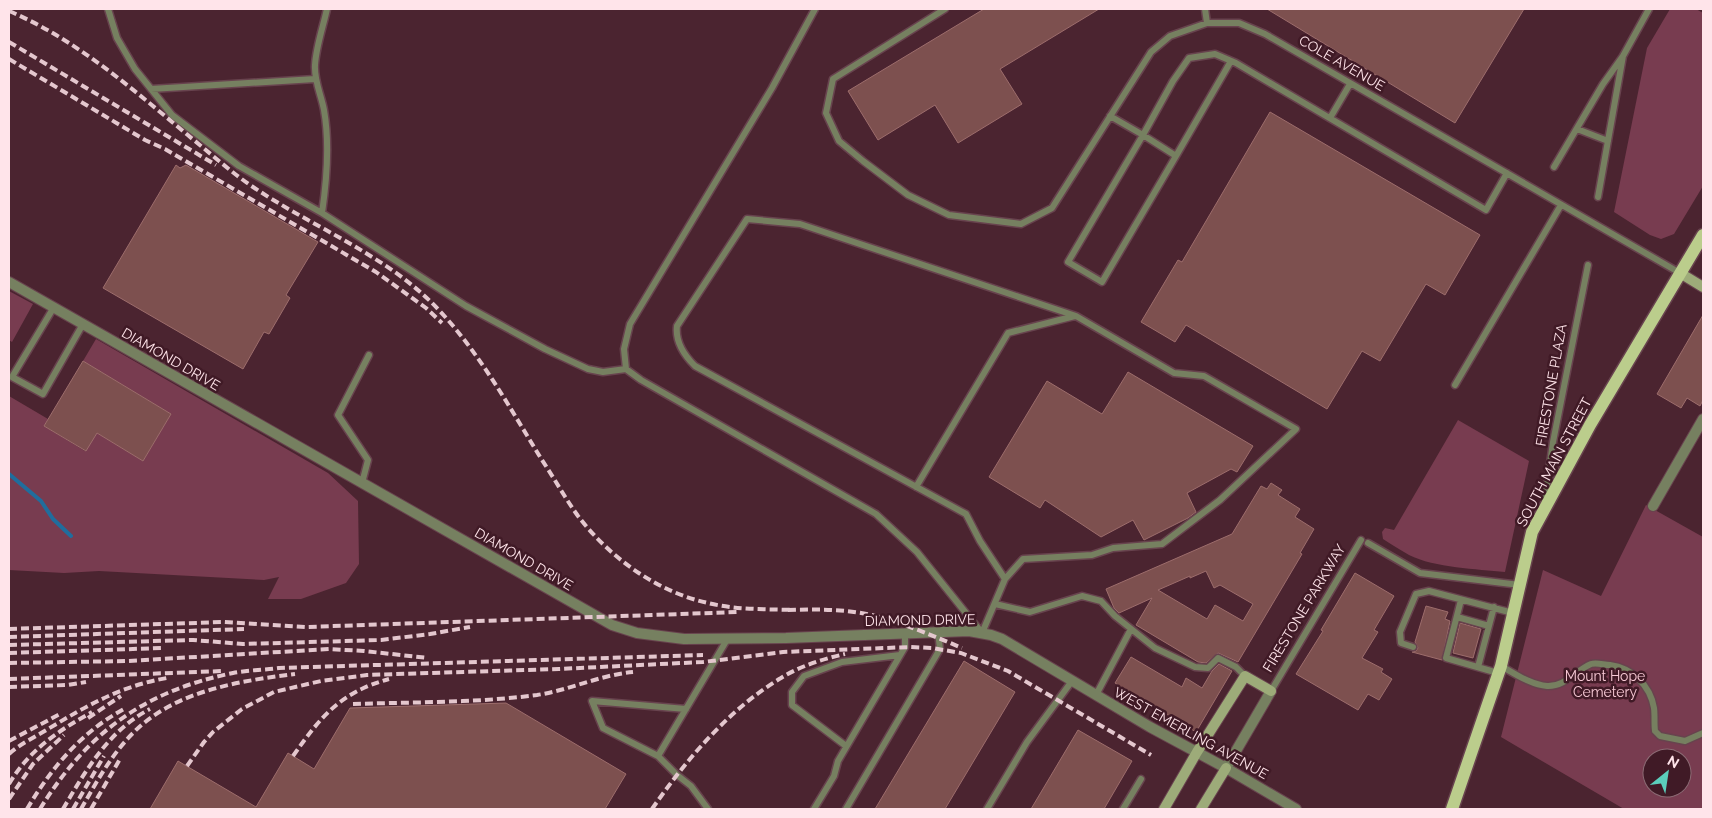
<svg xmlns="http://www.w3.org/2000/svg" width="1712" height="818" font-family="Raleway,sans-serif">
<rect width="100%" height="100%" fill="#4b2430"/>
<path fill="#783c50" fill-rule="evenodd" d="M 1670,9 L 1696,9 L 1703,13 L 1703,186 L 1674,234 L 1661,239 L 1650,235 L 1614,212 L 1647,48 Z
M 9,291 L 33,304 L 12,342 L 9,340 Z
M 96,339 L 328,473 L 358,501 L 359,564 L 346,583 L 301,599 L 268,599 L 279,577 L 264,580 L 99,571 L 64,573 L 9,570 L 9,396 L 48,419 L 44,426 L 85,451 L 97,433 L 143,461 L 171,414 L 83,361 Z
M 1458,420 L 1529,461 L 1505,572 C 1477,569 1435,568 1409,555 C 1400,550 1391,544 1383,539 L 1382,532 L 1385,528 L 1394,530 Z
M 1646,505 L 1703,537 L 1703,809 L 1624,809 L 1501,737 L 1543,570 L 1601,596 ZM 1652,758 L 1682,758 L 1682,788 L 1652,788 Z"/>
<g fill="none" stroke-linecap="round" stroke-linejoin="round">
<path stroke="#206d9d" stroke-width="4" d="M 9,474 L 41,501 L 53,519 L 71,536"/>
</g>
<path fill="#7d504f" stroke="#9d6d6c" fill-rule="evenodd" d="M 984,9 L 1099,9 L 1000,69 L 1022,104 L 958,143 L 935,105 L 878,140 L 848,91 Z
M 1267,9 L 1524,9 L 1455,123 Z
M 1270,112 L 1480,235 L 1445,295 L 1426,284 L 1380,361 L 1362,351 L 1327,409 L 1186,325 L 1175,342 L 1141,322 L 1178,260 L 1182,262 Z
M 176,165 L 180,168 L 186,165 L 318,242 L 286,295 L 290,298 L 269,334 L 264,332 L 243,369 L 103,288 Z
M 1703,315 L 1703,400 L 1700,406 L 1687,398 L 1681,408 L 1657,394 Z
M 83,361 L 171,414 L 143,461 L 97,433 L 86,451 L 44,426 Z
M 1128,372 L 1253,446 L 1237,472 L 1231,469 L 1187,493 L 1196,512 L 1188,518 L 1144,540 L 1133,520 L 1101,537 L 1045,500 L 1040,508 L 989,477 L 1047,381 L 1102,414 Z
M 1271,483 L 1282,490 L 1278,495 L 1300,509 L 1295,517 L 1314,529 L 1300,553 L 1302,554 L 1238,662 L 1218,653 L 1206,663 L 1198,662 L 1136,625 L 1152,598 L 1119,613 L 1114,608 L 1106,589 L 1232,534 L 1261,486 L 1267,489 ZM 1206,571 L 1214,588 L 1220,585 L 1253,604 L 1243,621 L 1215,605 L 1207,619 L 1158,590 L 1190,576 L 1190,578 Z
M 1355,573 L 1394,596 L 1374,630 L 1378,632 L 1362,658 L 1383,669 L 1381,672 L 1392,679 L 1379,700 L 1368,694 L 1358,710 L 1296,674 L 1323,631 L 1321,630 Z
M 1426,606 L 1448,612 L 1445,619 L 1450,621 L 1442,660 L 1412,652 L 1416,651 L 1418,648 L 1415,642 Z
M 1460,623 L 1481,629 L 1473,658 L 1453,653 Z
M 1131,657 L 1182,687 L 1186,678 L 1202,688 L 1212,671 L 1219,664 L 1232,671 L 1196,732 L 1115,683 Z
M 964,661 L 1015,692 L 945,809 L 875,809 Z
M 506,703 L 626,774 L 605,809 L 150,809 L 178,761 L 256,807 L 288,753 L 314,769 L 350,708 Z
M 1078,730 L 1132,761 L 1104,809 L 1031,809 Z"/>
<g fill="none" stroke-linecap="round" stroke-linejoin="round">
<g stroke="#68434e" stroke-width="9">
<path id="lane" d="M 108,9 L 117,38 L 135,69 L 172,115 L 239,166 L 322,213 L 466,306 L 545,349 L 588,369 L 603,372 L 626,369
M 815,9 L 772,88 L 630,324 L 624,349 L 626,369 L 641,380 L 876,514 L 917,552 L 982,633 L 1005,579
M 945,9 L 833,79 L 826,113 L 839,141 L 863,161 L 908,195 L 949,215 L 1021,224 L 1052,208 L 1151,52 L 1170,36 L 1207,23 L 1239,23 L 1265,34 L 1680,273
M 1205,9 L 1207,23
M 1623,56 L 1649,9
M 151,89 L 315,79
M 1110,116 L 1143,135 L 1173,81 L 1189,58 L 1215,54 L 1236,63 L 1486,210 L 1507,173
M 1330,118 L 1350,84
M 1577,129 L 1608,141
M 1176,156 L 1102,282 L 1068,262 L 1143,135 L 1176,156 L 1231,61
M 1554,167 L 1603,84 L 1623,56 L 1598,197
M 322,213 C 327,179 330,144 324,110 C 321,94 314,81 315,65 C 316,47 323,27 327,9
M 747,219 L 800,224 L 1076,316 L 1174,373 L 1204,376 L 1296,429 L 1220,500 L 1162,544 L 1113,548 L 1092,555 L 1023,559 L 1005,579 L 980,541 L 966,514 L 695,366 C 684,355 675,342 677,326 Z
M 54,307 L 12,377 L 43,394 L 83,324
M 1455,385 L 1561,205
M 362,483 L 368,460 L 338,415 L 369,355
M 916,487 L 1008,333 L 1075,316
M 1545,500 L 1553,442 L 1588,265
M 1368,543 L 1420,573 L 1520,585
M 1461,600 L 1446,658 L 1498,673
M 995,604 L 1030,612 L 1082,596 L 1101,601 L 1115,616 L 1155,648 L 1195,667 L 1208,668 L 1218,658 L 1236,667 L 1245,676
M 1457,617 L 1489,626
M 1413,647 L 1401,643 L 1400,632 L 1416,594 L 1429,591 L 1513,613
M 1501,666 C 1514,673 1531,685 1547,686 C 1565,687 1576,670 1591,664 C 1597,662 1604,665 1610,665 C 1632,668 1650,685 1654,708 C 1655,715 1654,724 1655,731 L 1660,736 L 1685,741 L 1703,733
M 1478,667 L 1494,607
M 1271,691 L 1361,540
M 1096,695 L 1131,629
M 846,746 L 792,705 L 792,692 L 804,676 L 842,662 L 900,655
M 658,756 L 603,728 L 592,701 L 686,709
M 708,809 L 691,786 L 677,775 L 658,756 L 728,638
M 814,809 L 834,776 L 838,761 L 905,647 L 905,633
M 846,809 L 940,649 L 938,632
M 987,809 L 1027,742 L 1072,681
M 1123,809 L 1141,779"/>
</g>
<g stroke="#68434e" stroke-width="12">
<path id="street" d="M 9,282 L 612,625 L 637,633 L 684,639 L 786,638 L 969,631 L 991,635 L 1002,639 L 1150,727 L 1226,768 L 1296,809
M 1653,506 L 1703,419
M 1226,768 L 1271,691"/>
</g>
<g stroke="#68434e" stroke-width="12">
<path id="secondary" d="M 1680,273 L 1703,287
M 1164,809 L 1197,752 L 1245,676 L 1271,691
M 1201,809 L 1226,768"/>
</g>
<g stroke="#68434e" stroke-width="15">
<path id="primary" d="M 1452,809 L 1501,666 L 1532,532 L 1590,425 L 1703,235"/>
</g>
<use href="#lane" stroke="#768060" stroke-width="6"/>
<use href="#street" stroke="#768060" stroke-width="10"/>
<use href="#secondary" stroke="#9dab79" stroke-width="10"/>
<use href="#primary" stroke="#bbcd8c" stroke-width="12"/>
<path stroke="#e4c7ce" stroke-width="4" stroke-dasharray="8 4" stroke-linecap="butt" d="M 9,11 C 82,42 140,96 201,146 C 218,160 235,175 253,187 C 311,226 379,252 430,301 C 476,346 508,405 542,460 C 554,478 565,498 578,516 C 609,557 657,592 708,603 C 736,610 766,609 795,610
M 9,42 L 216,165
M 9,59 L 145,140 L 165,149 L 376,272 L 426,308 L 442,323
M 788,610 C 817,609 848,609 876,616 C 905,624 934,636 962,648
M 9,629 L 224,622 L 306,627 L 738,612
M 9,637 L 244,629
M 9,645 L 193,640 L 243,644 L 381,640 L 430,634 L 470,627
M 9,653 L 164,648
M 9,663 L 128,661 L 329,649 L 364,651 L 428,658
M 9,679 L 224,671
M 9,687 L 68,685 L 86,682
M 353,704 C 414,702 476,703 537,695 C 570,690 600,675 633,672
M 88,718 L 121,696
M 9,741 L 60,714
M 9,754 C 20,744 35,737 48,729 C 88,705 121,686 167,678
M 293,756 C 321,716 341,692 389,679
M 187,766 L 204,742 L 213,732 L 242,709 L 274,692 L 321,681 L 367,675 L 559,669 L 703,662 L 783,652 L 911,647 L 932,648 L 961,653 L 1008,671 L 1151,755
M 9,784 C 29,750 58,731 92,712
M 9,799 L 33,764 L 64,735
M 27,809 C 52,767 82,731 126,708
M 40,809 C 87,733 144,691 233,673 C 248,670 264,670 279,668 L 703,655
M 63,809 C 86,770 109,730 150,709
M 73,809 L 104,756
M 81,809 C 96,783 111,755 133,733 C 174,691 239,681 295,674
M 91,809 L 120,759
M 652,809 C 686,760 729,709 781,678 C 800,666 823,659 845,654"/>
</g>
<g text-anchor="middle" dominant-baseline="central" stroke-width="5" stroke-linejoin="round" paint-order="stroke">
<g font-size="14" fill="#ffe4ea" stroke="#401a26">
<text transform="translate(1342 63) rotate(30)">COLE AVENUE</text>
<text transform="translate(171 359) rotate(30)">DIAMOND DRIVE</text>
<text transform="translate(1551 385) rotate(-80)">FIRESTONE PLAZA</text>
<text transform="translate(1554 462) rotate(-62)">SOUTH MAIN STREET</text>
<text transform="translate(524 559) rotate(30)">DIAMOND DRIVE</text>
<text transform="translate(1304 608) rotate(-59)">FIRESTONE PARKWAY</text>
<text transform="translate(920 620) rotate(-1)">DIAMOND DRIVE</text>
<text transform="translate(1191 733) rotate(29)">WEST EMERLING AVENUE</text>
</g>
<g font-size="14" fill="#f8cad6" stroke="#401a26">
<text x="1605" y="676">Mount Hope<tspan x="1605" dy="16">Cemetery</tspan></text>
</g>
</g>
<rect width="1712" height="818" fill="none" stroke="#ffe4ea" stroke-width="20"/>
<g transform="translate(1667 773) rotate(30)"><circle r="24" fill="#401a26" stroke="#8c6b74"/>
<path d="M0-4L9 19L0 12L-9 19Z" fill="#5bcebb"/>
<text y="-8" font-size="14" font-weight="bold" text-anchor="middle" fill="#ffe4ea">N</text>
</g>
</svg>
